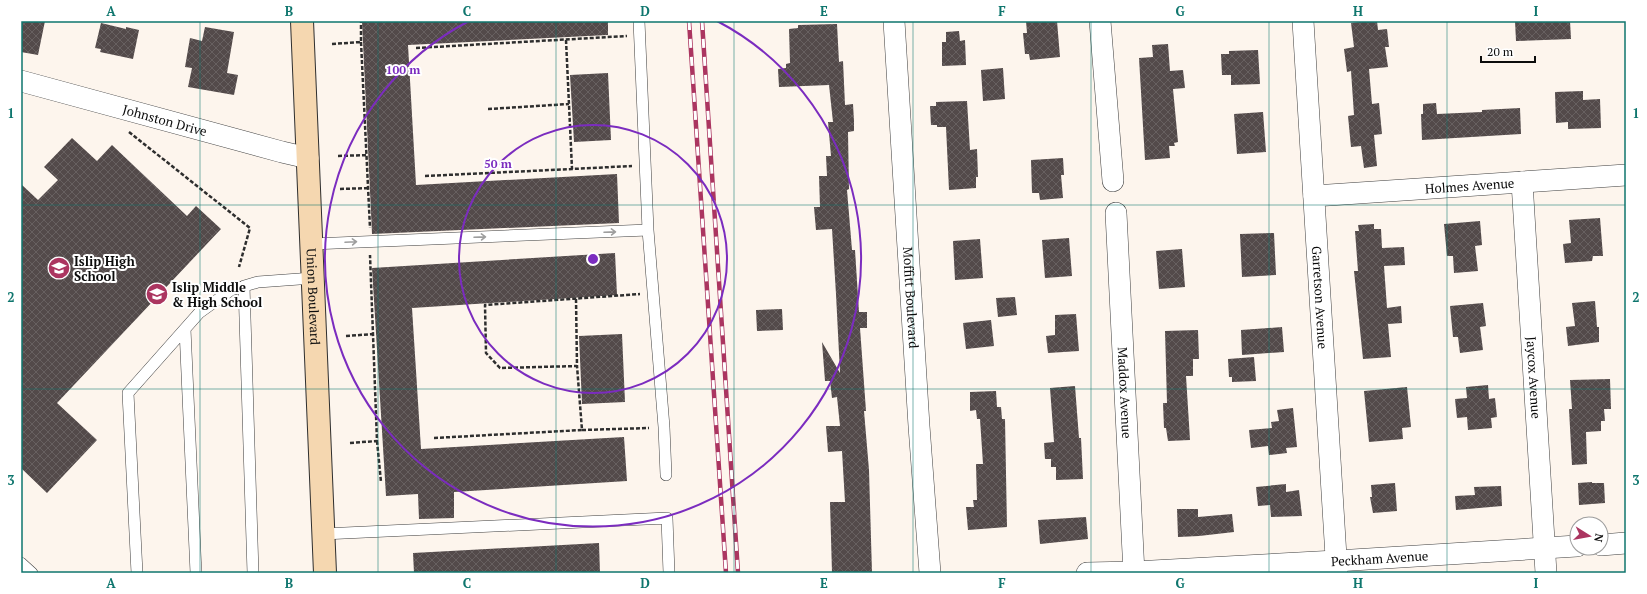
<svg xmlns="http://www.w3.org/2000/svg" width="1647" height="594" font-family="'PT Serif',serif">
<defs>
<pattern id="building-cross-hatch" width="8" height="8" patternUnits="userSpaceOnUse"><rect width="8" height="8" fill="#534a4a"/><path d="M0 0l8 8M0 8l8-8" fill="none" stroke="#676060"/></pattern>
</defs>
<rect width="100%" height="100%" fill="#fdf5ed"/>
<path fill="url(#building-cross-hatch)" d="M 21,21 L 45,21 L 38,55 L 21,52 Z
M 362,21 L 608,21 L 608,35 L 408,45 L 416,185 L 617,174 L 619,223 L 372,234 Z
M 1026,21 L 1057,21 L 1060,57 L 1030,60 L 1029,54 L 1025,54 L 1023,33 L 1027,33 Z
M 1368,21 L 1377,21 L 1378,30 L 1387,29 L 1389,47 L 1385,47 L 1388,67 L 1369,69 L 1372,104 L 1379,103 L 1382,134 L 1374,135 L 1377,166 L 1364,168 L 1361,146 L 1351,147 L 1348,116 L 1354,115 L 1351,71 L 1347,72 L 1344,49 L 1354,47 L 1351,23 Z
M 1515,21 L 1570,21 L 1571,39 L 1516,41 Z
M 101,23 L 126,29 L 126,27 L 139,30 L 133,59 L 100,52 L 101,49 L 95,48 Z
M 837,24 L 839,62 L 843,61 L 845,105 L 853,104 L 854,121 L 854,131 L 848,132 L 849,189 L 847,190 L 852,250 L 855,250 L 859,312 L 867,312 L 867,328 L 860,328 L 866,411 L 864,411 L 869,470 L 872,573 L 832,573 L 830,502 L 845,502 L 842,451 L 828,452 L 826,426 L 840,426 L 837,397 L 832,398 L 830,381 L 825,381 L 822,342 L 840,373 L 836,294 L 832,229 L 816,230 L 814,207 L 820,207 L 819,176 L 827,176 L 826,156 L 831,156 L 828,122 L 833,122 L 829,85 L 779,87 L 778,69 L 786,68 L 786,64 L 790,63 L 789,29 L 798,28 L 798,25 Z
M 205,27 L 234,32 L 227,73 L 238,75 L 234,95 L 188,87 L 192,68 L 185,67 L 190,38 L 202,41 Z
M 959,31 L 960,41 L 965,40 L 966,65 L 942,66 L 942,42 L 946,42 L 946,32 Z
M 1168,44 L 1170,71 L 1183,70 L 1185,88 L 1173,89 L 1178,142 L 1174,143 L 1175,146 L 1169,146 L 1170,158 L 1145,160 L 1139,58 L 1153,57 L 1152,45 Z
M 1258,50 L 1260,84 L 1231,85 L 1231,75 L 1222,75 L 1221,54 L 1229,54 L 1229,51 Z
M 1003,68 L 1005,99 L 983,101 L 981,70 Z
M 608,73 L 611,140 L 574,142 L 570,75 Z
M 1583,91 L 1583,100 L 1600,99 L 1601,128 L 1568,129 L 1568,122 L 1556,123 L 1555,92 Z
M 967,101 L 970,150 L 977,149 L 978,177 L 976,177 L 976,188 L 949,190 L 946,127 L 937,127 L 937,125 L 931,125 L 930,106 L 936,106 L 936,102 Z
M 1436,103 L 1437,114 L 1482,112 L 1482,110 L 1520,108 L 1521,134 L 1422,140 L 1421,114 L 1423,114 L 1423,104 Z
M 1263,112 L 1266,152 L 1237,154 L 1234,114 Z
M 72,138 L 97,161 L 112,145 L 187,216 L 196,206 L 221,229 L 57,403 L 97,440 L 47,493 L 21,468 L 21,184 L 38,200 L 58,180 L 44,167 Z
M 1063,158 L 1064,175 L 1061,175 L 1063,198 L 1040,200 L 1039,193 L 1032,193 L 1031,160 Z
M 1600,218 L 1603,256 L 1593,256 L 1592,261 L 1565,263 L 1563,244 L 1571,243 L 1569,220 Z
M 1480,221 L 1482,245 L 1475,246 L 1478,271 L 1454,273 L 1453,256 L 1447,256 L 1444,224 Z
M 1374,224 L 1374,229 L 1381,229 L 1382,248 L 1404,247 L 1405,265 L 1384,266 L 1387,308 L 1401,306 L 1402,323 L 1388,324 L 1391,357 L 1363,359 L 1354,271 L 1358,271 L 1355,231 L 1359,231 L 1358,225 Z
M 1274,233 L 1276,275 L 1242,277 L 1240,234 Z
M 1069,238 L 1072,276 L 1045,278 L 1042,240 Z
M 980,239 L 983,278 L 955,280 L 953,241 Z
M 1182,249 L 1185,287 L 1159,289 L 1156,251 Z
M 615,253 L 617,295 L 412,308 L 421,449 L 624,437 L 627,481 L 454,492 L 454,518 L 419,519 L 418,494 L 386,496 L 372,268 Z
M 1015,297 L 1017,315 L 998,317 L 996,298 Z
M 1595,301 L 1597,327 L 1599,327 L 1599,342 L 1568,346 L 1566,327 L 1575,326 L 1572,303 Z
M 1483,303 L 1486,326 L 1480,327 L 1483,350 L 1460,353 L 1458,337 L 1453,337 L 1450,306 Z
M 782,309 L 783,330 L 757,331 L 756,310 Z
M 1076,314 L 1079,351 L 1048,353 L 1046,336 L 1055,335 L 1055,315 Z
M 991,320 L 994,346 L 966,349 L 963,323 Z
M 1282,327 L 1284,352 L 1242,355 L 1241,330 Z
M 1198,330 L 1199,359 L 1193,359 L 1193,376 L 1186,376 L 1190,440 L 1168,441 L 1166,428 L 1164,428 L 1163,403 L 1167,403 L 1165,331 Z
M 622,334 L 625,402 L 582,404 L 579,336 Z
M 1254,357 L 1256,381 L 1232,382 L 1232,377 L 1229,377 L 1228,359 Z
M 1610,379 L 1611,409 L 1604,409 L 1605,421 L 1601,421 L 1601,431 L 1586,432 L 1587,464 L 1572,465 L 1569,409 L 1572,409 L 1570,380 Z
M 1488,385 L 1489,399 L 1495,398 L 1497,417 L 1491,418 L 1492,428 L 1468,430 L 1467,417 L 1457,418 L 1455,399 L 1467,398 L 1466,387 Z
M 1075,386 L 1079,438 L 1081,438 L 1083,479 L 1056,480 L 1056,467 L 1051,467 L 1051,459 L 1045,459 L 1044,443 L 1054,442 L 1050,388 Z
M 1407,387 L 1411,427 L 1402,428 L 1403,439 L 1369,442 L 1364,391 Z
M 996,391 L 997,407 L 1001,407 L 1002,419 L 1005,419 L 1007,527 L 968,530 L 966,507 L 974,507 L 973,500 L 977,500 L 976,464 L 983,464 L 980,419 L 977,419 L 976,410 L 970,411 L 970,392 Z
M 1293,408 L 1297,447 L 1286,448 L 1287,453 L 1269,455 L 1268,446 L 1251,448 L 1249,430 L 1272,428 L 1271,422 L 1279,421 L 1277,410 Z
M 1592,482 L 1592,483 L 1604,483 L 1605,503 L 1579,505 L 1578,483 Z
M 1395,483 L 1397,511 L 1373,513 L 1370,497 L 1372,497 L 1371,485 Z
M 1286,484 L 1286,492 L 1299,490 L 1302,516 L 1271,517 L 1270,505 L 1258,506 L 1256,487 Z
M 1501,486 L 1502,506 L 1456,510 L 1455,496 L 1475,495 L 1474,487 Z
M 1177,509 L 1198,509 L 1198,517 L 1232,514 L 1234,532 L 1199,536 L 1178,537 Z
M 1086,517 L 1088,539 L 1040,544 L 1038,520 Z
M 599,543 L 600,573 L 414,573 L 413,553 Z"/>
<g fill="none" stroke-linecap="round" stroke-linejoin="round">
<g stroke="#3f3f3f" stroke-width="12">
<path id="service" d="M 639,21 L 648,230 L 664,427 L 666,475
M 312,244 L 648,230
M 244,286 L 253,573
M 185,329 L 196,573
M 323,534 L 667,518 L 669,573
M 21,563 L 32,573
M 137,573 L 128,393 L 199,313 L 231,290 L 258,282 L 313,278"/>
</g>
<g stroke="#3f3f3f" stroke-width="22">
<g id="minor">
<path id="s1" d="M 894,21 L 919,426 L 930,573"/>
<path d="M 1100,21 L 1113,181"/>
<path id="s2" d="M 1303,21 L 1337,573"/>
<path id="s3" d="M 21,81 L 282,152 L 308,158"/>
<path id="s4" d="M 1522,182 L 1546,573"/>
<path id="s5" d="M 1314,196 L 1626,175"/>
<path id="s6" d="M 1116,213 L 1134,573"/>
<path d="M 1601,545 L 1626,543"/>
<path id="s7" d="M 1087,573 L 1134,572 L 1336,561 L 1577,546"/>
</g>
</g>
<g stroke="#2e2e2e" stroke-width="24">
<g id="secondary">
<path id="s8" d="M 302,21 L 325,573"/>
</g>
</g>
<path stroke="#2e2e2e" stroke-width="2.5" stroke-dasharray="4 2" stroke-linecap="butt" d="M 566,40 L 572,169 L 632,166
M 361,42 L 370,228
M 332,44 L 361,42 L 361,21
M 416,48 L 627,36
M 488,109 L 569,104
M 129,132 L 250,228 L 239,267
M 338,156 L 367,155
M 425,176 L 572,169
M 340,189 L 369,188
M 576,299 L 577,366 L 500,368 L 486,353 L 485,305 L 640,294
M 346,336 L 374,334
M 582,430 L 649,428
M 434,438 L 582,430 L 577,366
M 377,441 L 381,482
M 350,443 L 377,441 L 370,255"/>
<use href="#service" stroke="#fff" stroke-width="11"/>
<use href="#minor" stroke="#fff" stroke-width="21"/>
<use href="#secondary" stroke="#f5d7b0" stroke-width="22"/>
<g stroke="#ab3560" stroke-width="4.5">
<path id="rail" d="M 689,21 L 726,573
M 702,21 L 738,573"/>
</g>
<use href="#rail" stroke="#fff" stroke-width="3" stroke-dasharray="9" stroke-linecap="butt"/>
</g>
<defs><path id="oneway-shaft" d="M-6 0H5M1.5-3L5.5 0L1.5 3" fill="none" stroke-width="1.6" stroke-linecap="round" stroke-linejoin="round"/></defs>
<g stroke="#9e9e9e">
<use href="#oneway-shaft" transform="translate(610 232) rotate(-2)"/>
<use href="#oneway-shaft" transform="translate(480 237) rotate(-2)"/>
<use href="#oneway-shaft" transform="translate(351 242) rotate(-3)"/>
</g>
<path fill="none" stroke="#0f766e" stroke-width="1" stroke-opacity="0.55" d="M 200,21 L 200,573M 378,21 L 378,573M 556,21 L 556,573M 734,21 L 734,573M 913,21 L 913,573M 1091,21 L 1091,573M 1269,21 L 1269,573M 1447,21 L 1447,573M 21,205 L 1626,205M 21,389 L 1626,389"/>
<g fill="none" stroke="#7b2cbf" stroke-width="2">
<circle cx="593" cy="259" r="134"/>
<path d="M717 21A268 268 0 1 1 469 21"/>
</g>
<defs>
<g id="school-disc" transform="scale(1.15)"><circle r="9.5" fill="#ab3560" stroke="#fff"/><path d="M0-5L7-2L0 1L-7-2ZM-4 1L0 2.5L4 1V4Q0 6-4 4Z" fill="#fff"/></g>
</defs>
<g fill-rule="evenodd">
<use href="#school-disc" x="59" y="268"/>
<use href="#school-disc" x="157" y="294"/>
</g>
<g text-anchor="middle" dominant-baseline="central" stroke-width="4" stroke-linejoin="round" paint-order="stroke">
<g font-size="13" fill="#0c0c0c" stroke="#fff">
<text stroke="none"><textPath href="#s3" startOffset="149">Johnston Drive</textPath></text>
<text stroke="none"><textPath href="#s5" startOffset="156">Holmes Avenue</textPath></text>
<text stroke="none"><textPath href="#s8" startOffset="276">Union Boulevard</textPath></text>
<text stroke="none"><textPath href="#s1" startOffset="277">Moffitt Boulevard</textPath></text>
<text stroke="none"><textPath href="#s2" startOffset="277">Garretson Avenue</textPath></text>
<text stroke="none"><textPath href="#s4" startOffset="196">Jaycox Avenue</textPath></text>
<text stroke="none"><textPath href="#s6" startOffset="180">Maddox Avenue</textPath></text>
<text stroke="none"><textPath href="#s7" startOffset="293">Peckham Avenue</textPath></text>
</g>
<g font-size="13" font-weight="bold" fill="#0c0c0c" stroke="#fff" text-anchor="start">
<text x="74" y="261">Islip High<tspan x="74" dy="15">School</tspan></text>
<text x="172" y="287">Islip Middle<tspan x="172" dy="15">&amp; High School</tspan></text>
</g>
</g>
<circle cx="593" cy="259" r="6" fill="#7b2cbf" stroke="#fff" stroke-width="2"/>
<g font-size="12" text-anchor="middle" font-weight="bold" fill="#7b2cbf" stroke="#fff" stroke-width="4" stroke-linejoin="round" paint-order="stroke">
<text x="403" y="74">100 m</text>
<text x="498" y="168">50 m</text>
</g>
<rect width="1647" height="594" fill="none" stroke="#ffffff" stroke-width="44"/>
<g transform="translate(1589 536) rotate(101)"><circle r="19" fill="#ffffff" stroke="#9e9e9e"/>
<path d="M0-3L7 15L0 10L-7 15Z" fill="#ab3560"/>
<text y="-6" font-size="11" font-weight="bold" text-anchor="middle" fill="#0c0c0c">N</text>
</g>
<path d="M1481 56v6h54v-6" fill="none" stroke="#0c0c0c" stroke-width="2"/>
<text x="1487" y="56" font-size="12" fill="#0c0c0c" stroke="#ffffff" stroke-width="3" paint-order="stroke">20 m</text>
<rect x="22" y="22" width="1603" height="550" fill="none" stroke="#0f766e" stroke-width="1.5"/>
<g font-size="13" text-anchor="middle" font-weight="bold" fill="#0f766e">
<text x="111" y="16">A</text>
<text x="289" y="16">B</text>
<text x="467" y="16">C</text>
<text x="645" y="16">D</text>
<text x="824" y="16">E</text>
<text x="1002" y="16">F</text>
<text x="1180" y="16">G</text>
<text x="1358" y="16">H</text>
<text x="1536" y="16">I</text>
<text x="11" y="118">1</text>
<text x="1636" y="118">1</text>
<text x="11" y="302">2</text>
<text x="1636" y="302">2</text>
<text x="11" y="485">3</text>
<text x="1636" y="485">3</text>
<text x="111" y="588">A</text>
<text x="289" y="588">B</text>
<text x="467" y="588">C</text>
<text x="645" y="588">D</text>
<text x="824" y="588">E</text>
<text x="1002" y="588">F</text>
<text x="1180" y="588">G</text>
<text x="1358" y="588">H</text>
<text x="1536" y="588">I</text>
</g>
</svg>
